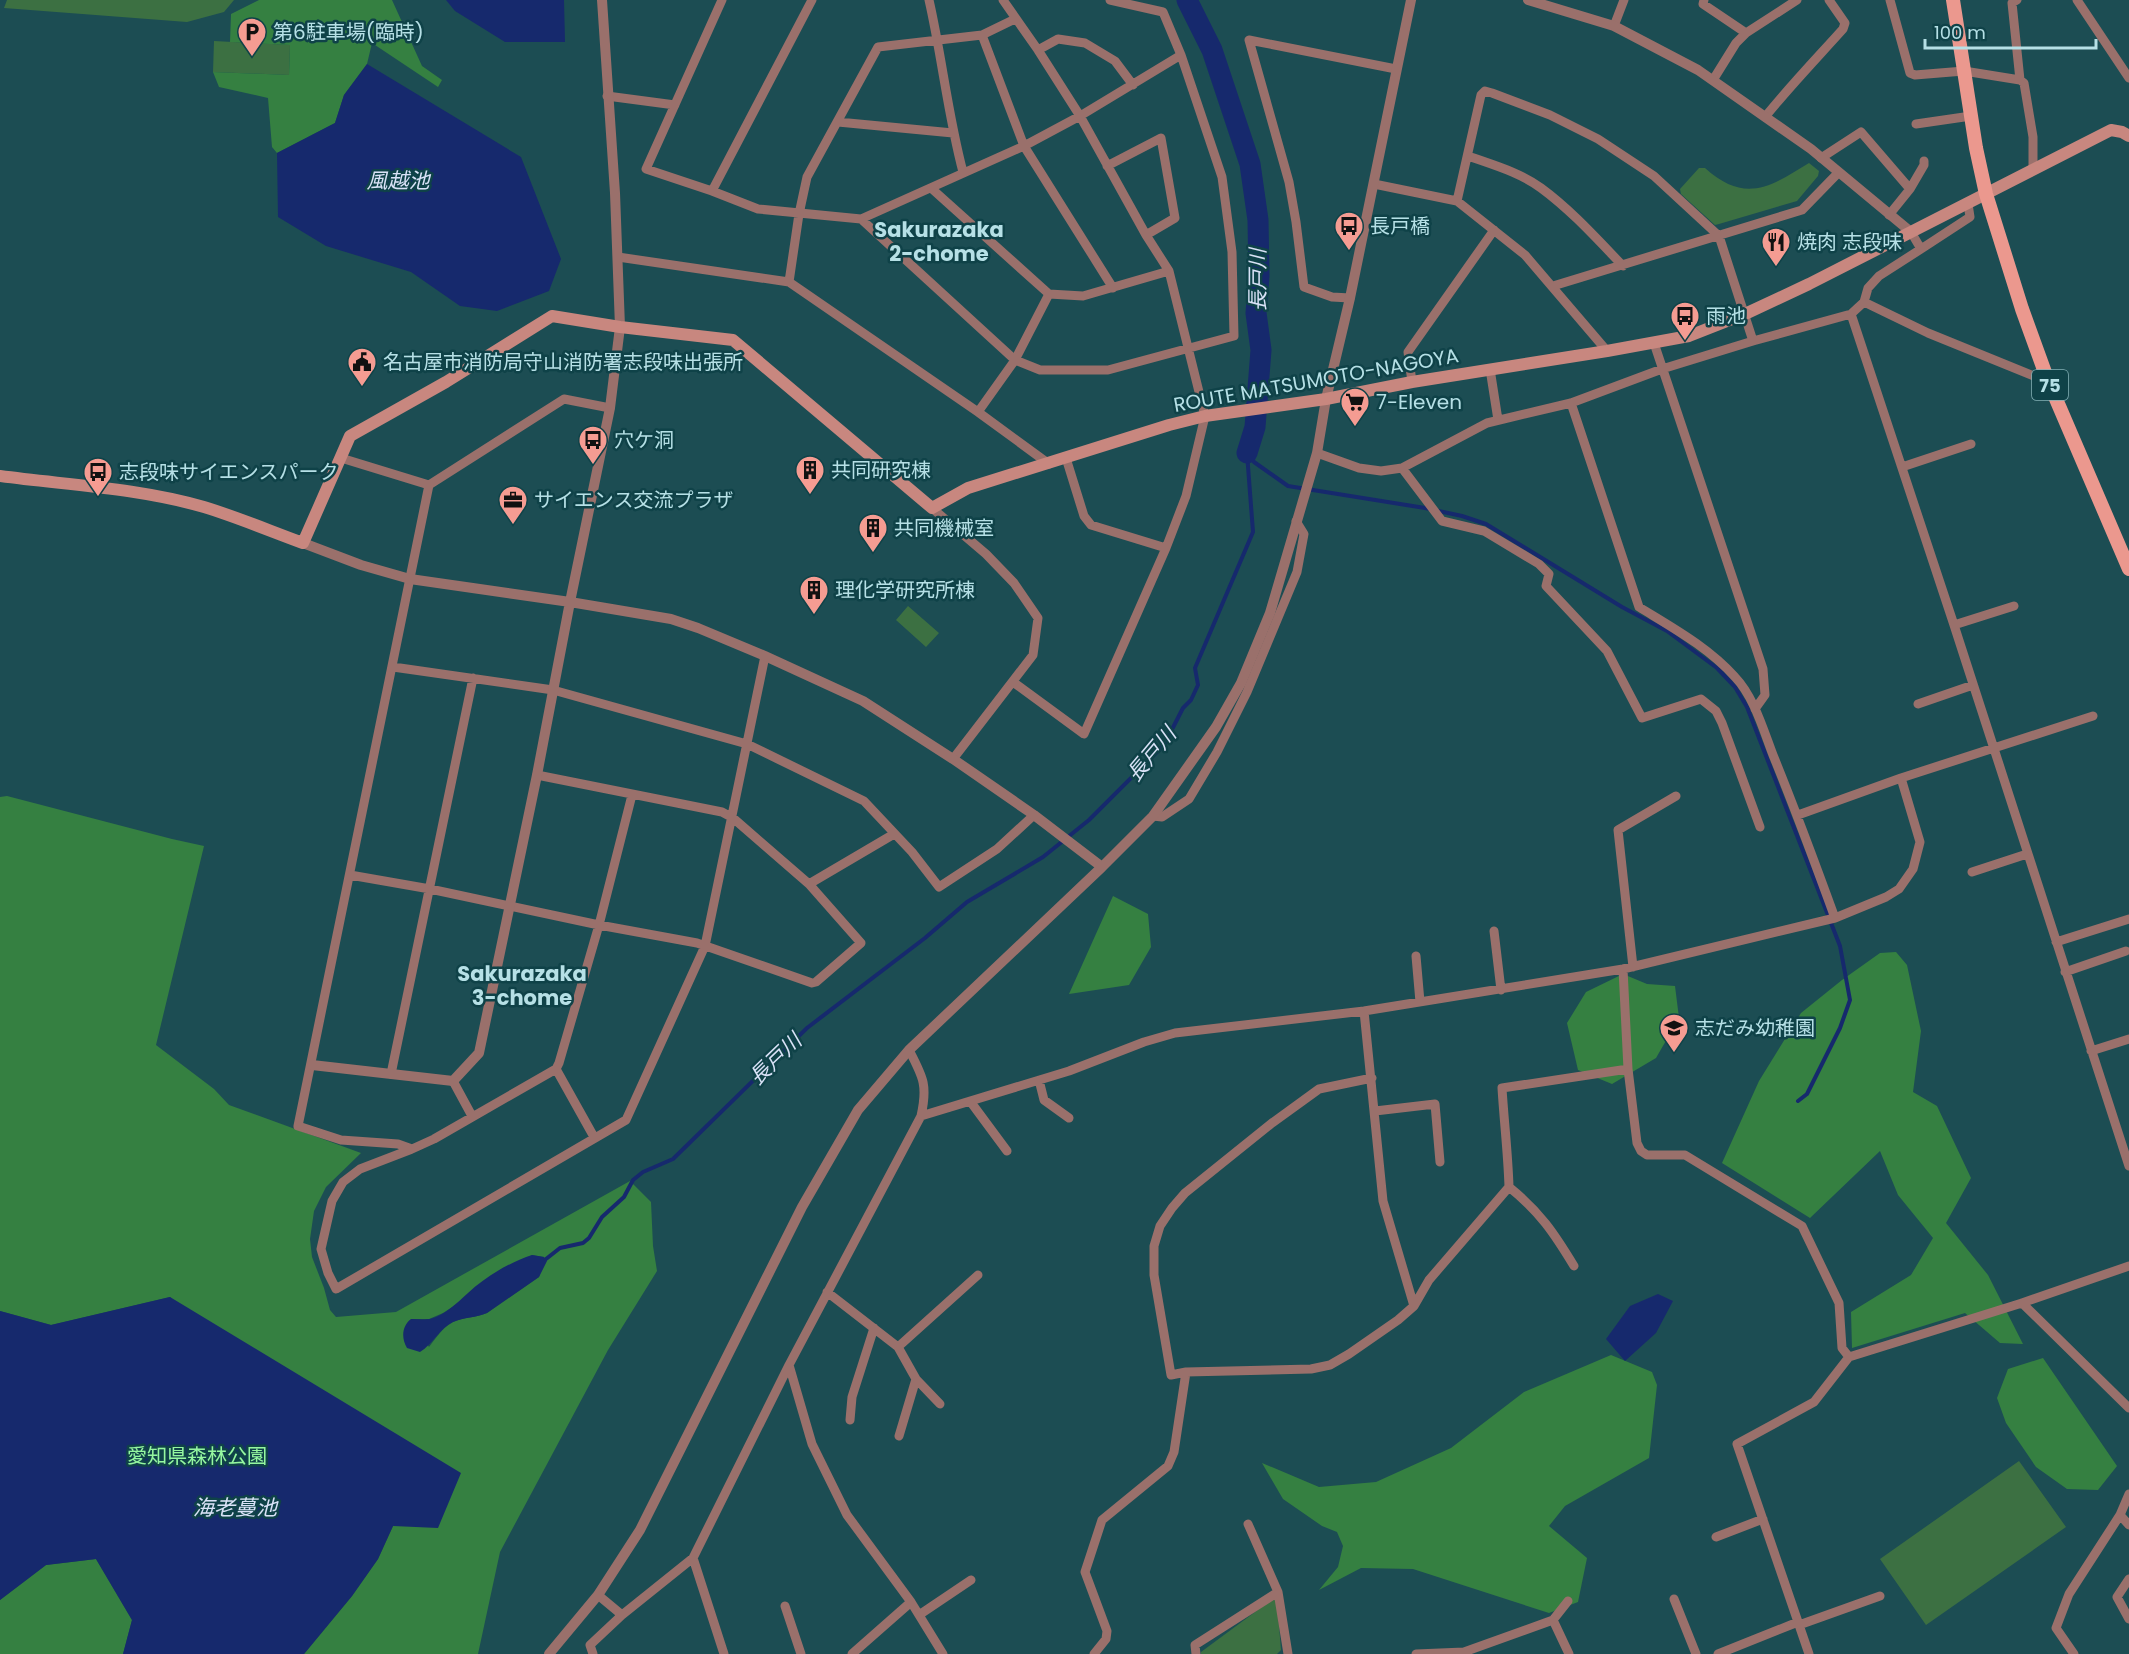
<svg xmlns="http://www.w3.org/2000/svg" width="2129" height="1654" font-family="Poppins,'Noto Sans JP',sans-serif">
<rect width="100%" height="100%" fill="#1c4d53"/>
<path fill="#3c7042" d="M 7,0 L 234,0 L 224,12 L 187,22 L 4,8 Z
M 214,41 L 290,45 L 289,75 L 213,72 Z
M 1809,163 L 1819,171 L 1818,176 L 1797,201 L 1719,224 L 1715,225 L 1681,194 L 1680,189 L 1699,168 L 1705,168 C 1745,204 1770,187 1809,163 Z
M 908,606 L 939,633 L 926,647 L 896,620 Z
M 2019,1461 L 2066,1527 L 1926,1625 L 1880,1559 Z
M 1274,1598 L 1277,1601 L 1281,1650 L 1277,1654 L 1201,1654 L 1201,1652 Z"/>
<path fill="#358041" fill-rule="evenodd" d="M 259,0 L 392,0 L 422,66 L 442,80 L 438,87 L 372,43 L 367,64 L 344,95 L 335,123 L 277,153 L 272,147 L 268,98 L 219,87 L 213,72 L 289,75 L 290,45 L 230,42 L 231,14 Z
M 7,796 L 172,839 L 204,846 L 156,1045 L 214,1089 L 229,1105 L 361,1153 L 326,1187 L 314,1211 L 310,1239 L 312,1257 L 324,1288 L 330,1310 L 336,1317 L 396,1312 L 630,1181 L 651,1202 L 653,1246 L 657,1271 L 608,1350 L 500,1552 L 478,1654 L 304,1654 L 352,1596 L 378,1559 L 393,1526 L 170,1297 L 51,1325 L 0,1311 L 0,797 ZM 532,1255 L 544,1257 L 539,1277 L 487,1313 C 476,1318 463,1317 453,1322 C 443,1327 436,1338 429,1347 L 411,1319 L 429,1319 L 443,1313 Z
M 1113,896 L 1148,914 L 1151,947 L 1129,985 L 1069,994 Z
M 1896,952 L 1907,965 L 1921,1031 L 1913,1092 L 1937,1106 L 1971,1178 L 1946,1223 L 1988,1275 L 2023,1344 L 2000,1343 L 1965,1313 L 1852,1348 L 1851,1312 L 1911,1275 L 1933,1238 L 1898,1195 L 1880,1151 L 1810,1218 L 1722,1163 L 1759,1081 L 1801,1013 L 1842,980 L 1880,953 Z
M 1623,974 L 1647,984 L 1675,986 L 1679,1018 L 1656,1058 L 1612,1084 L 1578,1070 L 1567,1023 L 1586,992 Z
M 1611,1355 L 1652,1372 L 1657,1385 L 1649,1458 L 1565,1506 L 1549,1526 L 1587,1558 L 1578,1602 L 1549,1613 L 1413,1569 L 1361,1568 L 1319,1590 L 1338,1567 L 1343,1546 L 1337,1532 L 1322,1526 L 1283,1499 L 1262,1463 L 1319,1487 L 1376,1482 L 1451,1448 L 1524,1392 Z
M 2043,1358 L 2117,1466 L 2098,1490 L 2067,1489 L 2036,1467 L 2006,1423 L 1997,1398 L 2008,1369 Z
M 96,1559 L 132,1620 L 123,1654 L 0,1654 L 0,1600 L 46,1565 Z"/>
<path fill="#16296d" d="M 446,0 L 564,0 L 565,42 L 505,42 L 455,11 Z
M 367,64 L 521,157 L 561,259 L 549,291 L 497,311 L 460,306 L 411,272 L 326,246 L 278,217 L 277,153 L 335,123 L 344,95 Z
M 532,1255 L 544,1257 L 547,1261 L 539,1277 L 487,1313 C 476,1318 464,1317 453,1322 C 440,1328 433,1344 420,1352 L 407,1348 C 401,1338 402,1326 411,1319 C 417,1319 424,1320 430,1319 C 445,1315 457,1303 468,1293 C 485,1277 510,1262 532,1255 Z
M 1658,1294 L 1673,1301 L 1656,1333 L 1625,1361 L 1606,1339 L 1630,1306 Z
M 170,1297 L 461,1473 L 438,1528 L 393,1526 L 378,1559 L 352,1596 L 304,1654 L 123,1654 L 132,1620 L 96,1559 L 46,1565 L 0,1600 L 0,1311 L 51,1325 Z"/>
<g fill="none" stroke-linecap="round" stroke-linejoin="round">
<path stroke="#16296d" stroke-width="4" d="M 1248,455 L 1254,462 L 1288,486 L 1425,508 L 1462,516 L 1486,524 L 1622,607 L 1667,631 L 1717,668 L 1735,687 L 1747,707 L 1840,946 L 1850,1000 L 1840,1028 L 1807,1094 L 1798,1101
M 546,1259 L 560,1248 L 583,1243 L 589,1238 L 602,1217 L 624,1197 L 633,1180 L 643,1172 L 673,1159 L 807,1028 L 925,938 L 967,902 L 1043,857 L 1089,820 L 1164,745 L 1183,708 L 1191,700 L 1198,685 L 1195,668 L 1253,532 L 1247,453"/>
<path stroke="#16296d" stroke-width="21" d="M 1187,0 L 1212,50 L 1250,164 L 1258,220 L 1259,276 L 1256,313 L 1261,350 L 1255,427 L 1247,453"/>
<path stroke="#9a706b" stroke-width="9" d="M 722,0 L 646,169 L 712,191 L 758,209 L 861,219 L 1024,146 L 1080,116 L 1181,55
M 929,0 C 942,57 948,116 963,172
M 1003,0 L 1038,50 L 1080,116 L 1146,235 L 1169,271 L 1205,416 L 1186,496 L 1166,548 L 1084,734 L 1013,682
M 1704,0 L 1703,4 L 1746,33
M 1890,0 L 1910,73 L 1915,75 L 1964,71 L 2020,80
M 2017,0 L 2012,3 L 2020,80 L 2024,83 L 2033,137 L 2033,170
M 2077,0 L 2129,78
M 1015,19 L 982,35 L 1024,146 L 1113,288
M 1614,26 L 1624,0
M 1038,50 L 1058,39 L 1085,43 L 1115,61 L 1133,85
M 1713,80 L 1736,43 L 1746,33 L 1797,0
M 607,96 L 675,105
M 1765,117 C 1790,86 1817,58 1843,29 L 1845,23 L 1829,0
M 838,122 L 953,133
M 1916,124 L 1971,116
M 1468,156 C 1493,165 1519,172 1541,188 C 1571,210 1597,239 1623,266
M 1821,158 L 1861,132 L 1910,189 L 1889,215
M 1107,166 L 1161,138 L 1175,218 L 1146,235
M 1374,184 L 1457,201 L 1525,255 L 1607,351
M 931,188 L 1049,294 L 1083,296 L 1169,271
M 1910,189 L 1924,165 L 1924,161
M 712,191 L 812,0
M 1457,201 L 1481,95 L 1485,91 L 1492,93 L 1550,115 L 1598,139 L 1654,176 L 1719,236 L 1753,341
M 861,219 L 1015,360 L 1040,370 L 1108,370 L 1234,336 L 1232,252 L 1222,177 L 1181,55 L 1163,12 L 1110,0
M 1921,249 L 1970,217 L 1968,204
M 618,257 L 789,282 L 978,412 L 1049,464
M 789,282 L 799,214 L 807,177 L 878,47 L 982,35
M 1553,286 L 1802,210 L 1838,173
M 1350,298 L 1332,297 L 1304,287 L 1296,222 L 1289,182 L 1249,40 L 1396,69
M 1864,302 L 1928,333 L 2034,376 L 2047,378
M 1851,314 L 1954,625 L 2129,1166
M 1654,343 L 1763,669 L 1765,695 L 1755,709
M 1490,369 L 1498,420
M 1412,382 L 1408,352 L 1494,230
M 978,412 L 1015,360 L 1049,294
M 1317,453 L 1359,468 L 1381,471 L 1402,468 L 1487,423 L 1571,403 L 1662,369 L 1753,341 L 1851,314 L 1864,302 L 1868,288 L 1879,276 L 1921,249 L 1911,232
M 341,458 L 429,485
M 1066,458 L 1084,516 L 1091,525 L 1166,548
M 1902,467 L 1971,444
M 1402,468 L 1442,521 L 1484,531 L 1539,564 L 1549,574 L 1546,586 L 1607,651 L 1642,718 L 1701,699 L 1716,711 L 1722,723 L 1760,827
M 932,508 L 986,554 L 1014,583 L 1038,618 L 1033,655 L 953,759
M 1954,625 L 2014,606
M 393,667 L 553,690 L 747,744 L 864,801 L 912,852 L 939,887 L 997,849 L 1034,815
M 1918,704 L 1973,685
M 632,795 L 599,925 L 559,1063 L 556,1069 L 434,1139 L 412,1149 L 360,1169 L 343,1182 L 332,1201 L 321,1249 L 328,1273 L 336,1289 L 626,1120 L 705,946 L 765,656
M 1798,815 L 1901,778 L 2093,716
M 1153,816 L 1162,817 L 1189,799 L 1217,752 L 1247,692 L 1297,572 L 1304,534 L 1296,521
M 1972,872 L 2027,854
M 350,875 L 430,889 L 599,925 L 697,943 L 812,983 L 816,982 L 861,943 L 809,884 L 733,818 L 722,812 L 537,775
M 809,884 L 894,834
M 1835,918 L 1886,897 L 1899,889 L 1913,869 L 1920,842 L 1901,778
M 1494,931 L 1501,990
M 2056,942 L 2129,919
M 1416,956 L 1420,1002
M 1633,967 L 1618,830 L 1676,796
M 1623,969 L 1628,1069 L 1637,1143 L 1641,1151 L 1647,1155 L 1685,1155 L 1802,1226 L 1839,1303 L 1842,1348 L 1849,1357
M 2065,972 L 2126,951
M 1364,1011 L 1383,1201 L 1414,1306
M 2091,1051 L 2129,1039
M 556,1069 L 594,1137
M 391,1074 L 473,678
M 1372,1078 L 1319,1089 L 1272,1123 L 1185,1193 L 1172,1208 L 1160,1226 L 1154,1246 L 1154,1275 L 1171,1375 L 1186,1372 L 1311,1369 L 1330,1365 L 1349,1354 L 1398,1320 L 1414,1306 L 1429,1280 L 1509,1187 C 1508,1154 1504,1121 1502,1088 L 1628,1069
M 1039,1080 L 1044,1100 L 1069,1118
M 453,1081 L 472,1116
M 970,1101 L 1007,1151
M 1375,1111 L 1435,1104 L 1440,1162
M 921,1116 L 1069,1071 L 1144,1042 L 1175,1033 L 1364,1011 L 1623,969 L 1835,918 C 1815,863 1795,809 1773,755 C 1763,729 1754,697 1735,677 C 1708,647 1673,628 1639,607 L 1571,403
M 412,1149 L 398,1144 L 341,1140 L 298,1126 L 429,485 L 564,399 L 610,408
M 1509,1187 C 1540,1212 1554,1233 1574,1266
M 827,1292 L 898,1347 L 916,1379 L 940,1404
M 2022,1303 L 2129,1408
M 898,1347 L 978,1275
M 789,1365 L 812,1444 L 847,1515 L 911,1602 L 943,1654
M 850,1420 L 852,1397 L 874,1328
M 899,1436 L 916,1379
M 2120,1515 L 2129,1525
M 1248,1524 L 1278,1592 L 1288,1654
M 1716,1537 L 1763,1519
M 693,1558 L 724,1654
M 2129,1579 L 2117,1597 L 2129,1619
M 598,1595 L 622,1615 L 693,1558 L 789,1365 L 921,1116 C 928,1085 923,1077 909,1050
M 1674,1599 L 1696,1654
M 785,1606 L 801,1654
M 919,1615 L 971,1580
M 1553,1620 L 1568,1601
M 1799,1625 L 1880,1596
M 593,1654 L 590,1645 L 622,1615
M 852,1654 L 911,1602
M 1094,1654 L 1106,1639 L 1107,1631 L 1085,1572 L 1102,1520 L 1168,1466 L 1174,1452 L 1186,1372
M 1196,1654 L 1195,1645 L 1278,1592
M 1416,1654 L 1464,1652 L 1553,1620 L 1569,1654
M 1718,1654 L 1798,1622
M 1809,1654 L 1737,1444 L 1814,1402 L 1849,1357 L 2022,1303 L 2129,1266
M 2074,1654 L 2056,1628 L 2069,1594 L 2120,1515 L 2129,1494"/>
<path stroke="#9a706b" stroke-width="10" d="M 1528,0 L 1614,26 L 1698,70 L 1811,149 L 1911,232
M 303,543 L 361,565 L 410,579 L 570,602 L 610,408 L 620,327 L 615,193 L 602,0
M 312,1065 L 453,1081 L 479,1053 L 537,775 L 570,602 L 671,619 L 698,628 L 765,656 L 863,701 L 953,759 L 1034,815 L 1102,867
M 549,1654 L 598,1595 L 640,1530 L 802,1207 L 858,1110 L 909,1050 L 1102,867 L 1153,816 L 1216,727 L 1241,683 L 1270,613 L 1317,453 L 1326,399 L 1350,298 L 1411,0"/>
<path stroke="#c8877f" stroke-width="12" d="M 0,476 C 67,485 138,488 204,507 C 237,517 270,531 303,543 L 350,436 L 446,382 L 552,316 L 620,327 L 733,340 L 932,508 L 968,488 L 1169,425 L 1205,416 L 1326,399 L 1412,382 L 1607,351 L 1689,336 L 1745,314 L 1809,284 L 2111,130 L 2122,132 L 2129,136"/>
<path stroke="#eb988e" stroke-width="14" d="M 1953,0 L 1976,148 L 1986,194 L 2022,309 L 2047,378 L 2129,569"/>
</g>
<defs>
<g id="parking-pin" transform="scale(1.5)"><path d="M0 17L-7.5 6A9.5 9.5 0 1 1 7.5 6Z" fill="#f59c92" stroke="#0f4248"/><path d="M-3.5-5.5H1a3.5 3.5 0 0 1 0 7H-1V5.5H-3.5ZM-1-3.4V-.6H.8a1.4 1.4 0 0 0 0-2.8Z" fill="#111"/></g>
<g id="bus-pin" transform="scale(1.5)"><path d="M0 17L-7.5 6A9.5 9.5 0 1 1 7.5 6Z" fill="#f59c92" stroke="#0f4248"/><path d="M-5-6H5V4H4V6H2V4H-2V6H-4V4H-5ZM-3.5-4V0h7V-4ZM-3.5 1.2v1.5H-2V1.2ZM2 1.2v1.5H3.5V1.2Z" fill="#111"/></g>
<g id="restaurant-pin" transform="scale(1.5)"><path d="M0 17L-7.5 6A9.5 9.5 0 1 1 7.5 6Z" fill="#f59c92" stroke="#0f4248"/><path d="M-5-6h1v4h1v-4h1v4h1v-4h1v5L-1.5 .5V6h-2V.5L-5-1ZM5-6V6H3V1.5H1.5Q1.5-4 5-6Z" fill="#111"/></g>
<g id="civic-pin" transform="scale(1.5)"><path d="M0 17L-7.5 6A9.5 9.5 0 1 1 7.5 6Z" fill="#f59c92" stroke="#0f4248"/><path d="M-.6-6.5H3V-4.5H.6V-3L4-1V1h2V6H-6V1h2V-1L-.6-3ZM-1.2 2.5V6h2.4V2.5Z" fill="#111"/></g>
<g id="supermarket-pin" transform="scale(1.5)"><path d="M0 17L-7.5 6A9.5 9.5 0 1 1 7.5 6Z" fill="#f59c92" stroke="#0f4248"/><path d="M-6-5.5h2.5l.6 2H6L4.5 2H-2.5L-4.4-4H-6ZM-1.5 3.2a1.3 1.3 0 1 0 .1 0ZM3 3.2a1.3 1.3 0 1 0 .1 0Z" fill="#111"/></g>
<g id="building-pin" transform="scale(1.5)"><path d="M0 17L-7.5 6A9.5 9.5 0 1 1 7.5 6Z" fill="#f59c92" stroke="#0f4248"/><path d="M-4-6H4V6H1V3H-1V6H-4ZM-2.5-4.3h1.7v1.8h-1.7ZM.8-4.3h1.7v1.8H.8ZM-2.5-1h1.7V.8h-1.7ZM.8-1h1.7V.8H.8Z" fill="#111"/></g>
<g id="office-pin" transform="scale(1.5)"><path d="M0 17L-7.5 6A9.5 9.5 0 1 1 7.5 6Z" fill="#f59c92" stroke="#0f4248"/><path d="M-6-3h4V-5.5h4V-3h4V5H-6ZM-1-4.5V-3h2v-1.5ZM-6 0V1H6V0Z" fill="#111"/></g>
<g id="school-pin" transform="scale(1.5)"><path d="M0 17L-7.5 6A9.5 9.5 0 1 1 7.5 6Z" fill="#f59c92" stroke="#0f4248"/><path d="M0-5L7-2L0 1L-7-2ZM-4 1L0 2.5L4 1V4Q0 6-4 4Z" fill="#111"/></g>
</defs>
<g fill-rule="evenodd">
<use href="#parking-pin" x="252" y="32"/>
<use href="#bus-pin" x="1349" y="226"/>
<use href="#restaurant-pin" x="1776" y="242"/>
<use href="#bus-pin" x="1685" y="316"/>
<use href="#civic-pin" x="362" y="362"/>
<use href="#supermarket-pin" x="1355" y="402"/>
<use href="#bus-pin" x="593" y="440"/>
<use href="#building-pin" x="810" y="470"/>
<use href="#bus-pin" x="98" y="472"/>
<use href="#office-pin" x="513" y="500"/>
<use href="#building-pin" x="873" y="528"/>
<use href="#building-pin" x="814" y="590"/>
<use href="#school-pin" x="1674" y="1028"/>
</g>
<g text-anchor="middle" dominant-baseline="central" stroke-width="5" stroke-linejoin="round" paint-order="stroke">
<rect fill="#0f4248" stroke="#84b1b7" stroke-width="1.5" x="2032" y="370" width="36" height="30" rx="4.5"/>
<g font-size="18" font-weight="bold" fill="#b6e0e6">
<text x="2050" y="385">75</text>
</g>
<g font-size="20" fill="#b6e0e6" stroke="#0f4248" text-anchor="start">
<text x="273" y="32">第6駐車場(臨時)</text>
<text x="1370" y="226">長戸橋</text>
<text x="1797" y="242">焼肉 志段味</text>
<text x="1706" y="316">雨池</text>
<text x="383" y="362">名古屋市消防局守山消防署志段味出張所</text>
<text x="1376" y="402">7-Eleven</text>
<text x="614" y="440">穴ケ洞</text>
<text x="831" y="470">共同研究棟</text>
<text x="119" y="472">志段味サイエンスパーク</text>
<text x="534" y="500">サイエンス交流プラザ</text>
<text x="894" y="528">共同機械室</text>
<text x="835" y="590">理化学研究所棟</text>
<text x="1695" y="1028">志だみ幼稚園</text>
</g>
<g font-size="20" fill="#b6e0e6" stroke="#0f4248">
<text transform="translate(1316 380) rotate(-10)">ROUTE MATSUMOTO-NAGOYA</text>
</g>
<g font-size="20" fill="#95f7a0" stroke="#0f4248">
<text x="197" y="1456">愛知県森林公園</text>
</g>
<g font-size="21" font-style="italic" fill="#d9e2f7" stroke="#0f4248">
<text x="398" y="180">風越池</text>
<text transform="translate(1257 280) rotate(-90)">長戸川</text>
<text transform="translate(1151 754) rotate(-50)">長戸川</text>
<text transform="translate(775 1059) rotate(-44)">長戸川</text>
<text x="235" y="1507">海老蔓池</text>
</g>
<g font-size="21" font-weight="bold" fill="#b6e0e6" stroke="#0f4248">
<text x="939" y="229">Sakurazaka<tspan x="939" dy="24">2-chome</tspan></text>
<text x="522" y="973">Sakurazaka<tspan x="522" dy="24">3-chome</tspan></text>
</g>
</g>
<path d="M1925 39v9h171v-9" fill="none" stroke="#b6e0e6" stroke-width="3"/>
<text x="1934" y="39" font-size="18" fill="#b6e0e6" stroke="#0f4248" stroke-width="4.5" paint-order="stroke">100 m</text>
</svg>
